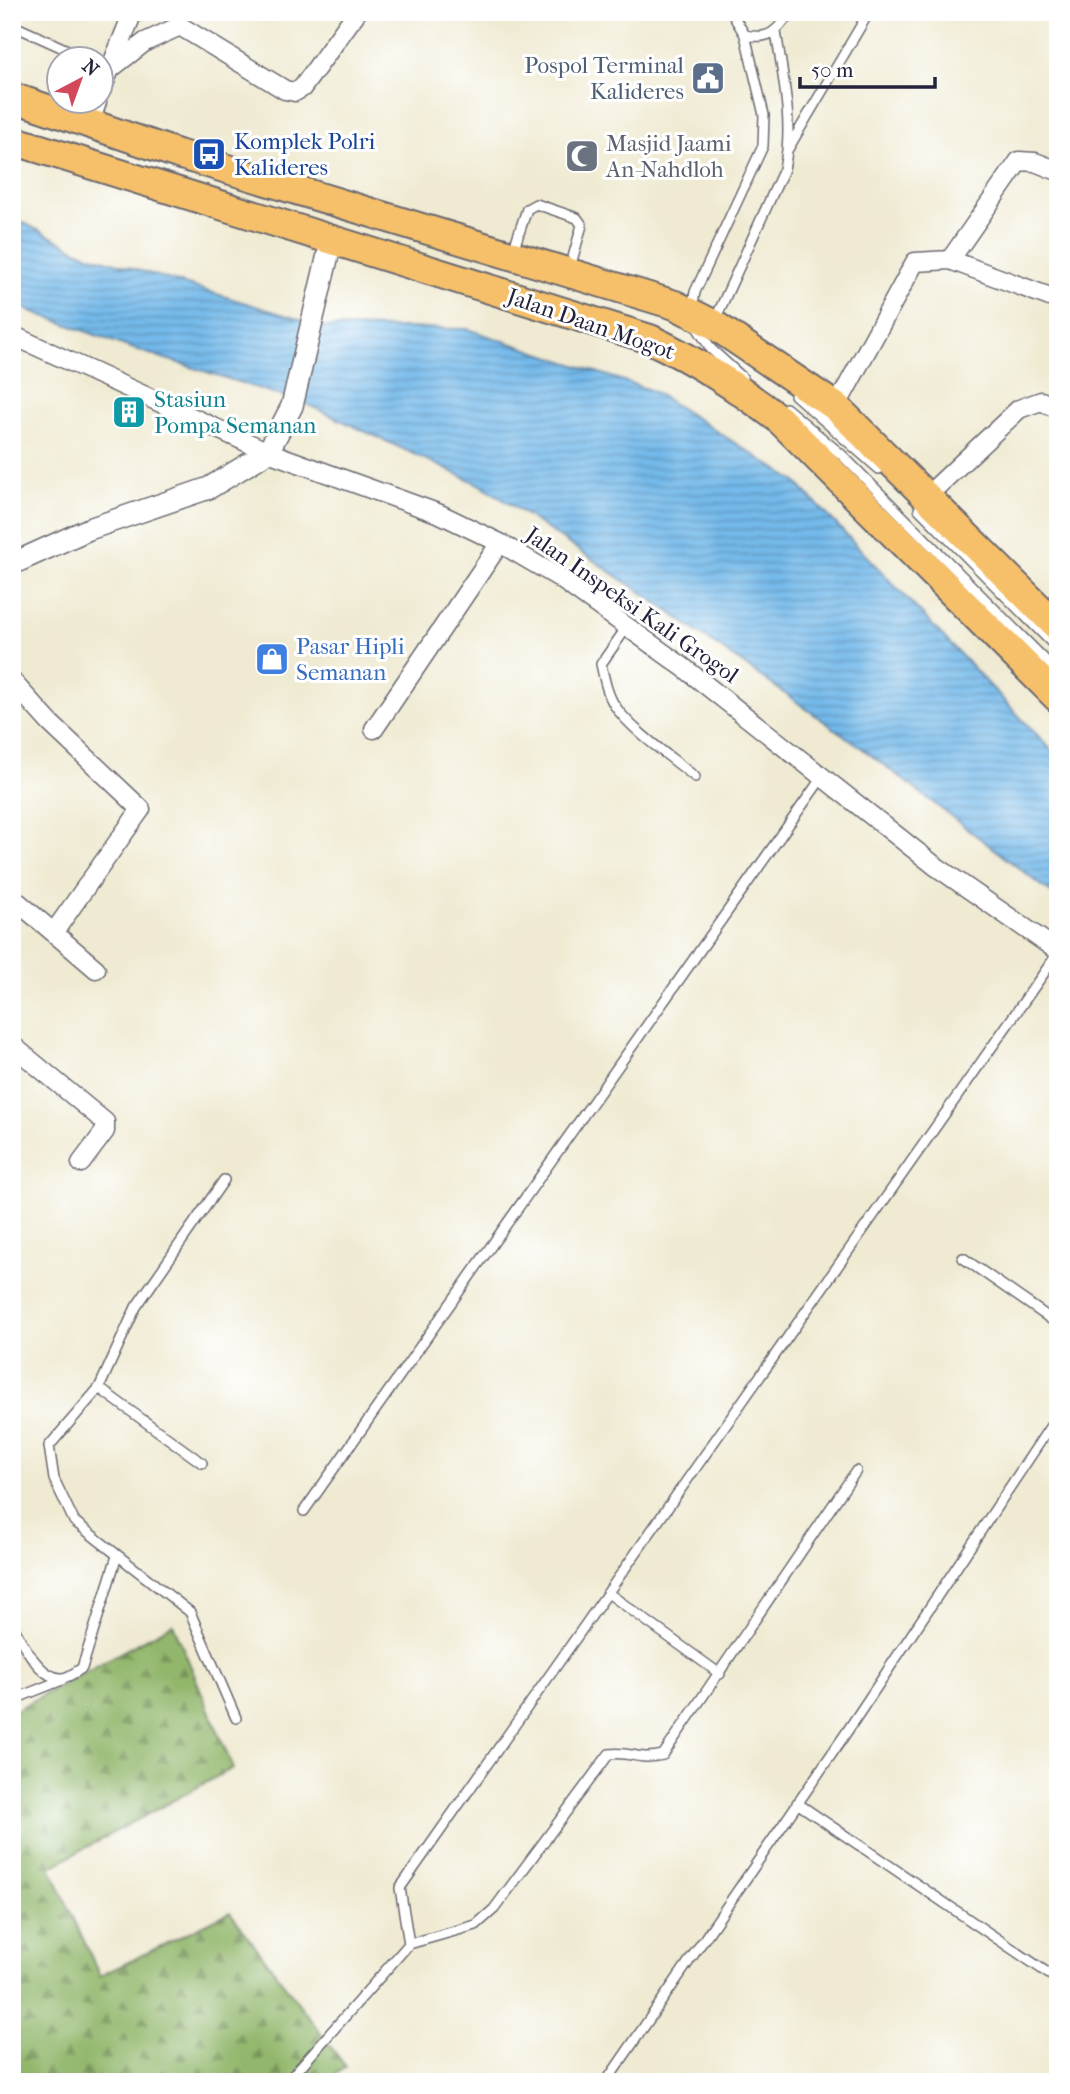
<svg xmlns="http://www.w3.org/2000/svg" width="1070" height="2094" font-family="'IM FELL French Canon',serif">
<defs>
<pattern id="forest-firs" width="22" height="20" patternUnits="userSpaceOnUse" patternTransform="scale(1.75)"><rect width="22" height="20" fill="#92b76c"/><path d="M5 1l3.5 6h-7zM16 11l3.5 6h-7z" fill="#77945a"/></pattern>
<pattern id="water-rules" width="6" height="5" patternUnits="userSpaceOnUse" patternTransform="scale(1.75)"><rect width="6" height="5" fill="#73b9ea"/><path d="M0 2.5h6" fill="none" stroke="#5e96bf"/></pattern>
</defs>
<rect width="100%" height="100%" fill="#fff"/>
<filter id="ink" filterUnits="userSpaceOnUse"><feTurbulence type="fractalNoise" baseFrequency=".0143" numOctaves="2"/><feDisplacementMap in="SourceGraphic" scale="14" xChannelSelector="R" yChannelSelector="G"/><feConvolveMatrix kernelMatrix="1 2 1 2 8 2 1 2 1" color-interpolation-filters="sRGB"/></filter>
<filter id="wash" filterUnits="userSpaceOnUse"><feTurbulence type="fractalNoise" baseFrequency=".00686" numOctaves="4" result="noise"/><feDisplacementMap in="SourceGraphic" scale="28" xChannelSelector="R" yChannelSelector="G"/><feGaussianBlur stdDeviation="1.57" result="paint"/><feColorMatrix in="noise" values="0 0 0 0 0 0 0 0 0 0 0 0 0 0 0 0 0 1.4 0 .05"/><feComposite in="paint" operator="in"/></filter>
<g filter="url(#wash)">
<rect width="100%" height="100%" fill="#efead1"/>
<path fill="url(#forest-firs)" stroke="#5a6c54" stroke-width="2" d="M 173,1624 L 233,1768 L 50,1867 L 100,1976 L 230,1912 L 346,2067 L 325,2082 L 12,2082 L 12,1712 Z"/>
<path fill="url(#water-rules)" stroke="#4a6e92" stroke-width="2" d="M 12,217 L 83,253 L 324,327 L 468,329 L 653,391 L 795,481 L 1058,757 L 1058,898 L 859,746 L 651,599 L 483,486 L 304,403 L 128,347 L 12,304 Z"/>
</g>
<g filter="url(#ink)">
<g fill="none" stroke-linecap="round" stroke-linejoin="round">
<g stroke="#6a6870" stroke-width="12">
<path id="service" d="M 12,25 L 72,52
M 745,35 C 769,40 777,32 790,12
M 788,149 L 869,12
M 513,251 L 527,209 L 536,204 L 577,218 L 582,225 L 570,268
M 692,310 L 695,292 L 763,146 L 764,115 L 745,35 L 731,12
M 715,320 L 784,169 C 794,125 783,77 776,32
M 695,324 L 711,349 L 743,378
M 795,395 L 879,469
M 786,408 L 842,455 L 1058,673
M 919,509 L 1058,649
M 627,627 L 601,664 C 604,678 607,694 615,706 C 632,731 671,757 695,777
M 963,1258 L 1058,1324
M 99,1388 L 49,1446 L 54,1479 L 74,1521 L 190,1612 L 236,1718
M 202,1463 L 99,1388 L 136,1307 L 224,1180
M 304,1511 L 823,776
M 608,1593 L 720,1674
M 12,1625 C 22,1641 39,1679 62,1678 C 68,1678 76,1672 82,1668 L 117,1556
M 12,1700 L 62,1680
M 797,1803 L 1058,1980
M 409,1944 L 476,1925 L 494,1909 L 609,1754 C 632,1751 637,1761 663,1755 L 856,1471
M 287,2082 L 409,1944 L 400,1888 L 1058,953
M 606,2082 L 844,1736 L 1058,1415"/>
</g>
<g stroke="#6a6870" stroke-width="21">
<path id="minor" d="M 109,70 L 145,42 L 180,26 L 285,90 L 295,92 L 302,88 L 357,12
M 102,89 L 133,12
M 89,126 L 97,102
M 950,260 L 1019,161 L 1035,162 L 1058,171
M 12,335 L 268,452 L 440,514 L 500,543 L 558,577 L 683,667 L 934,865 L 1058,951
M 836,407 L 915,262 L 950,260 L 1058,300
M 928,495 L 1019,409 L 1041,401 L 1058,409
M 12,681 L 50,723 L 141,809 L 54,932
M 374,729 L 500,543
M 12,897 L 96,969
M 12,1045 L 105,1122 L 105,1131 L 81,1163"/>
</g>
<g stroke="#6a6870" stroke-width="24">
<path id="tertiary" d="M 12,564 L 89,529 L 209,488 L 268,452 L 292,406 L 332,238"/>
</g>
<g stroke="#6a6870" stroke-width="32">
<path id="trunk" d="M 12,97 L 178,154 L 675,305 L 713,324 L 836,407 L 1058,627
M 12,140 L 650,339 C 700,363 735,386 779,419 L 1058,698"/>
</g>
<use href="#service" stroke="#fff" stroke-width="9"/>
<use href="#minor" stroke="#fff" stroke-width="18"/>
<use href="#tertiary" stroke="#fff" stroke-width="21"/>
<use href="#trunk" stroke="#f6c06b" stroke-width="28"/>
</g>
</g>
<defs>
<g id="civic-square" transform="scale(1.75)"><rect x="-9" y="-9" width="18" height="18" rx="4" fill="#5c6f8a" stroke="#fff"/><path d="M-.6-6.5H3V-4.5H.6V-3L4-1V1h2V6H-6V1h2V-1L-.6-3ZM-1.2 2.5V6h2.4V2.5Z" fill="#fff"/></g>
<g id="bus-square" transform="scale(1.75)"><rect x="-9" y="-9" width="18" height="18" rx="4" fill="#1a4fb4" stroke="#fff"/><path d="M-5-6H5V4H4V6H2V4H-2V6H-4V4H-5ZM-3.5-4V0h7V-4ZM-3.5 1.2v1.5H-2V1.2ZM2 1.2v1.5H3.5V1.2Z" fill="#fff"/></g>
<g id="mosque-square" transform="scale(1.75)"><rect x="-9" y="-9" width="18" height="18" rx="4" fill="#6b7280" stroke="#fff"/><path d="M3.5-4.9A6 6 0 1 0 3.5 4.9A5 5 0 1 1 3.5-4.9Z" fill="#fff"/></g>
<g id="building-square" transform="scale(1.75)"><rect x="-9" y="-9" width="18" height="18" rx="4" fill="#0f9aa8" stroke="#fff"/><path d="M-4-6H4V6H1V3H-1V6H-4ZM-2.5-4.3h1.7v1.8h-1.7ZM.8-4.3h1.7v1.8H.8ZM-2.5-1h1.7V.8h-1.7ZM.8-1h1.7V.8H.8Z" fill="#fff"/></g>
<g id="shop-square" transform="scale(1.75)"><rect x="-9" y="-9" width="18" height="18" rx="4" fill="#3f7fe0" stroke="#fff"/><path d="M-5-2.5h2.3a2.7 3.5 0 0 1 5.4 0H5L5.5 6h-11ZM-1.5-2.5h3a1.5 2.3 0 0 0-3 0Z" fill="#fff"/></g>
</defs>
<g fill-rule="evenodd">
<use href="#civic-square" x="708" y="78"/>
<use href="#bus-square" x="209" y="154"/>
<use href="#mosque-square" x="582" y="156"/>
<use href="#building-square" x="129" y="412"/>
<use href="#shop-square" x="272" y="659"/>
</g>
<g text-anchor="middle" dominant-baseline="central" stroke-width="6" stroke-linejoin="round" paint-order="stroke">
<g font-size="23" fill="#4e5e75" stroke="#fff" text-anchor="end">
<text x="684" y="65">Pospol Terminal<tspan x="684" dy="26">Kalideres</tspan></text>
</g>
<g font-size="23" fill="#164399" stroke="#fff" text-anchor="start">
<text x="234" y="141">Komplek Polri<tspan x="234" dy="26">Kalideres</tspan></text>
</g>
<g font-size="23" fill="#5b616d" stroke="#fff" text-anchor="start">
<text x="606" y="143">Masjid Jaami<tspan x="606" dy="26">An-Nahdloh</tspan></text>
</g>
<g font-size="23" fill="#22223b" stroke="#fff">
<text transform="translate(591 324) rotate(19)">Jalan Daan Mogot</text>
<text transform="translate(632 605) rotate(35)">Jalan Inspeksi Kali Grogol</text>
</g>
<g font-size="23" fill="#0d838f" stroke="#fff" text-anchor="start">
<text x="154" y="399">Stasiun<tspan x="154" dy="26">Pompa Semanan</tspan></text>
</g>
<g font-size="23" fill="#366cbe" stroke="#fff" text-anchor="start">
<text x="296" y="646">Pasar Hipli<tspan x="296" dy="26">Semanan</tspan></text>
</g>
</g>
<rect width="1070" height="2094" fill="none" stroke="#fff" stroke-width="42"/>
<g transform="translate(80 80) rotate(41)"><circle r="33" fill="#ffffff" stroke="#a7a7b1" stroke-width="2"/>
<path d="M0-5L12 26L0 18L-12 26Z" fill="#d1495b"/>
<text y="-10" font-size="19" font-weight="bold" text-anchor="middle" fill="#22223b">N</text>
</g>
<path d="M800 77v10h135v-10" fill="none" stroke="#22223b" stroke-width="3.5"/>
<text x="811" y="77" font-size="21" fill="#22223b" stroke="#ffffff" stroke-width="5" paint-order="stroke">50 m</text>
</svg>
